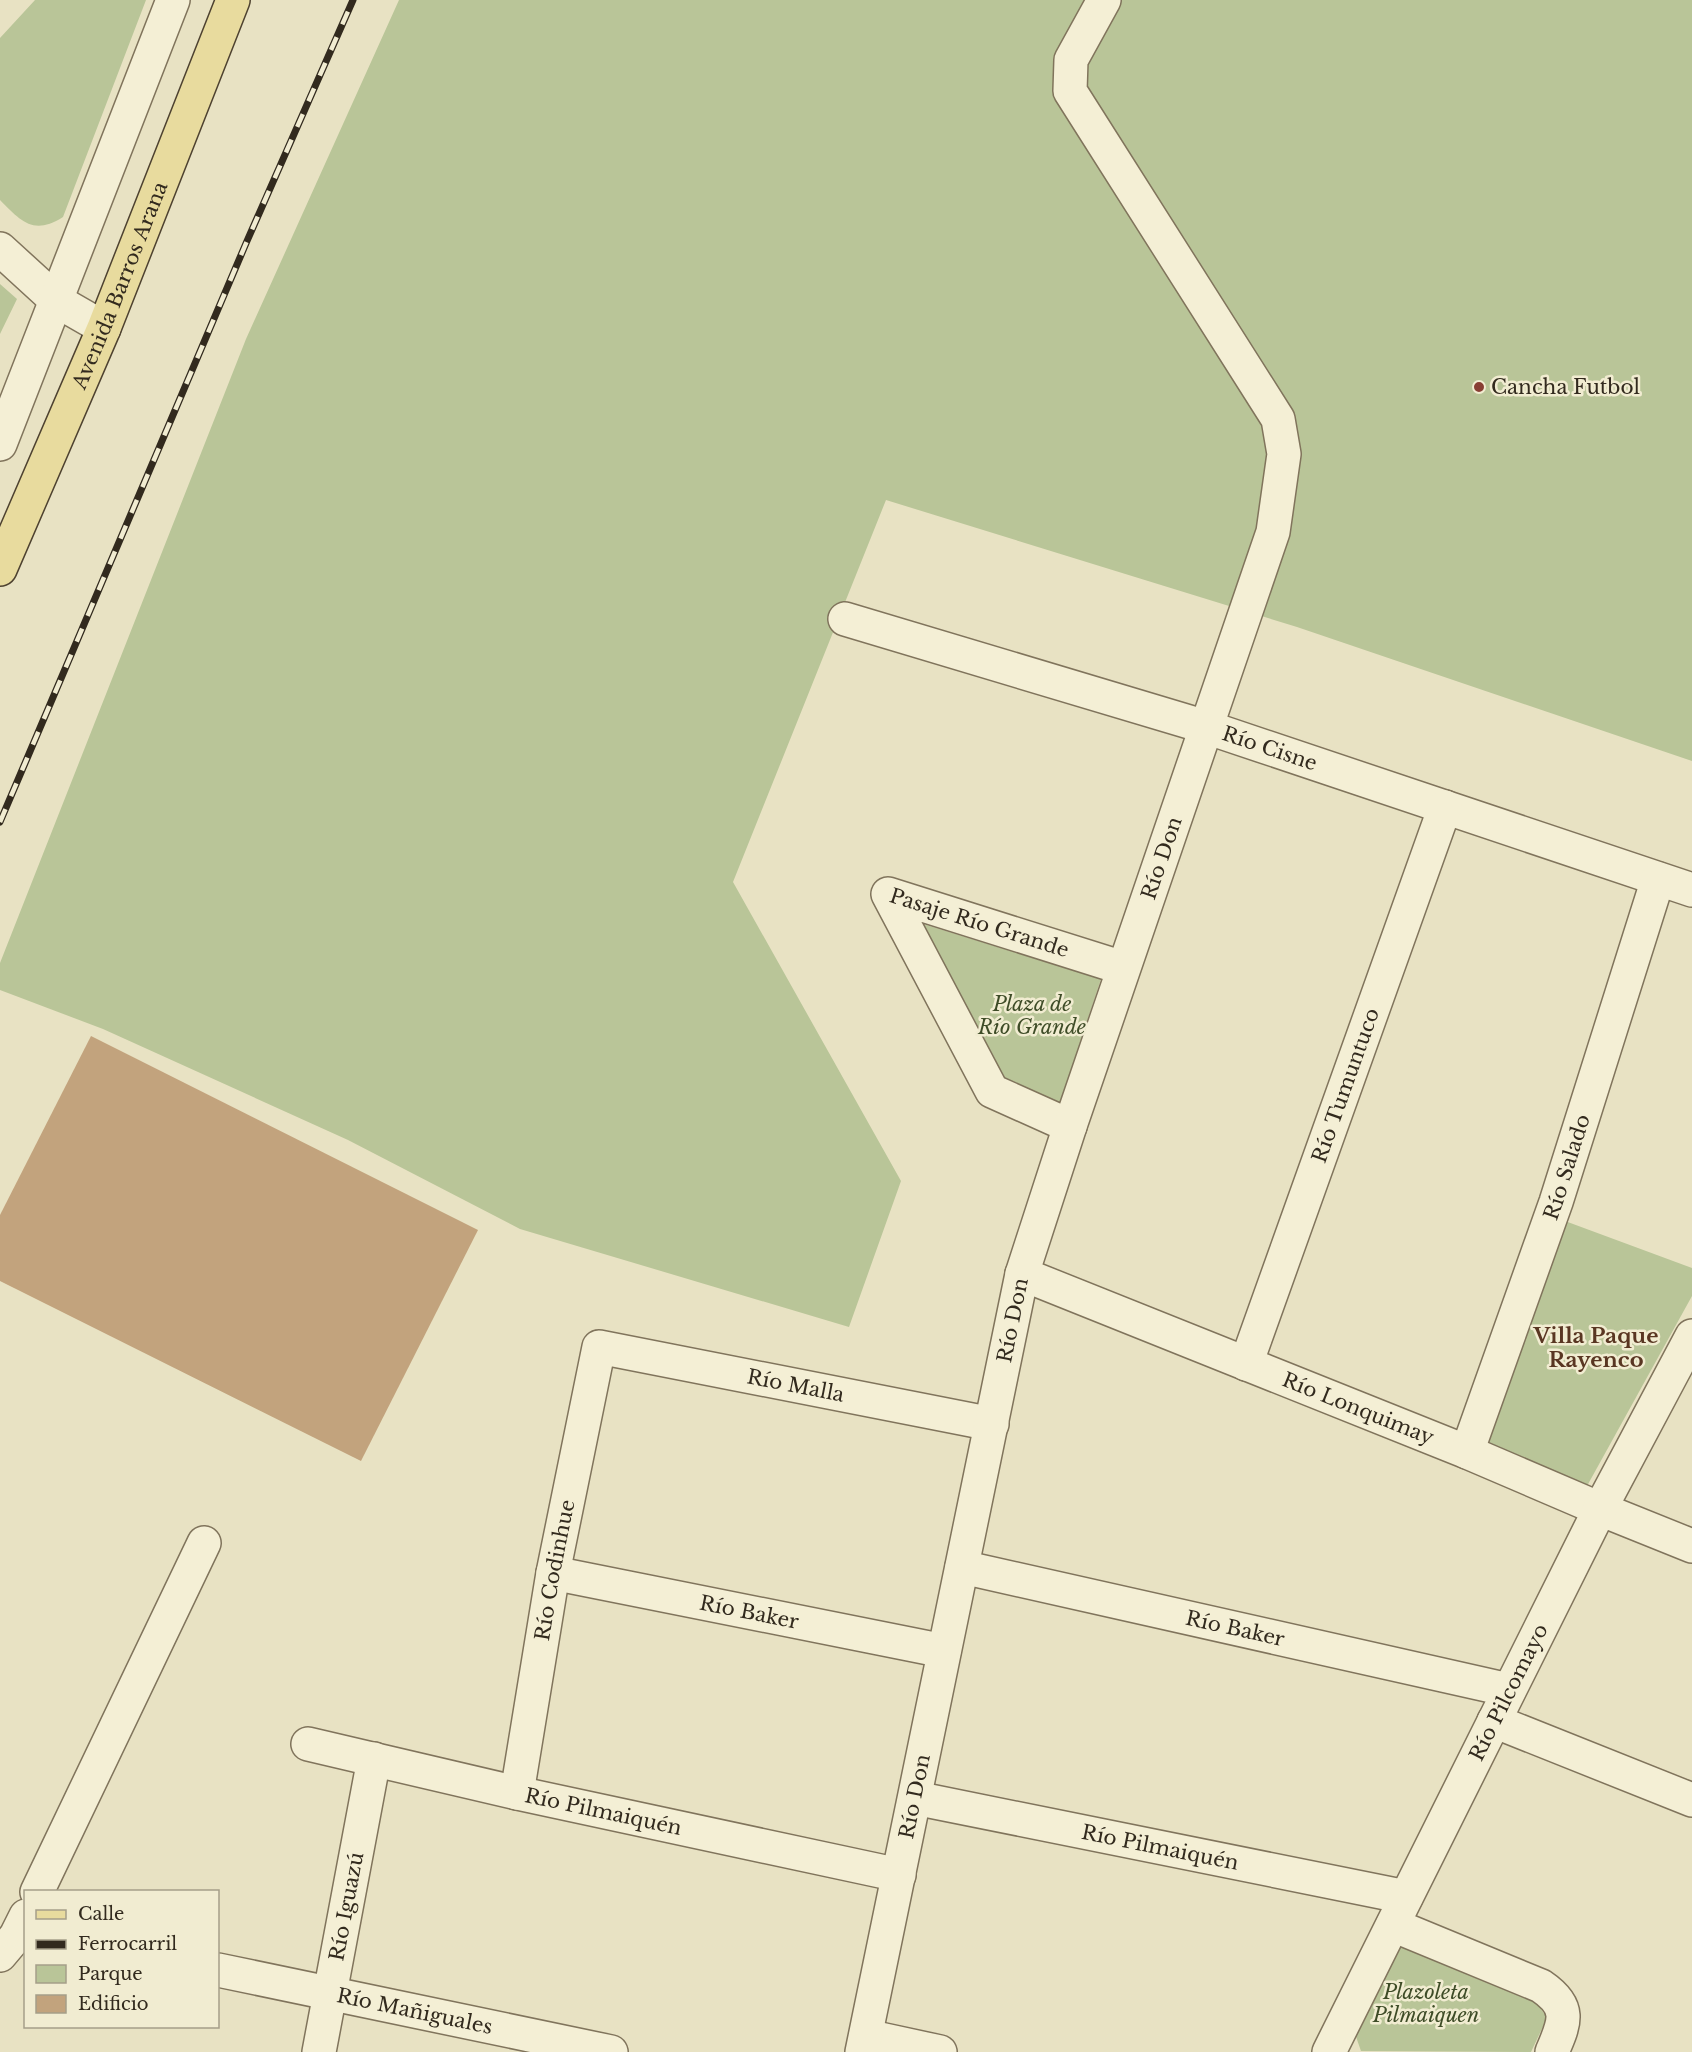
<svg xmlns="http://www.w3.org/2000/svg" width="1692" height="2052" font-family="'Libre Baskerville',serif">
<rect width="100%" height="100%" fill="#e8e2c3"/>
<path fill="#b9c598" d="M 35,0 L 146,0 L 63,217 C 33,236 21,221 0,200 L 0,38 Z
M 399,0 L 1692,0 L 1692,761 L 1297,627 L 886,500 L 733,882 L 901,1181 L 849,1327 L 520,1229 L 348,1140 L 103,1029 L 0,990 L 0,963 L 246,339 Z
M 0,284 L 17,299 L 0,334 Z
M 923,924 L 1101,979 L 1060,1103 L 1005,1078 Z
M 1565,1221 L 1692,1268 L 1692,1296 L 1587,1486 L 1485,1444 Z
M 1402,1940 L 1532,1995 L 1547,2018 L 1531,2052 L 1361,2051 L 1354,2031 Z"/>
<path fill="#c2a37d" d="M 91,1036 L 478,1230 L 361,1461 L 0,1281 L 0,1215 Z"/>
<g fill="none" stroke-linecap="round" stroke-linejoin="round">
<g stroke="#80745c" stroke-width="36">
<g id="minor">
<path d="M 0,249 L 57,301 L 104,328"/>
<path d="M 0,444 L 173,0"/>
<path id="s1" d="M 845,619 L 1206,727 L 1692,890"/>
<path id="s2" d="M 1070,1126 L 992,1091 L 888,894 L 1123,968"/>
<path id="s3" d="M 1022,1274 L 1467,1452 L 1600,1509 L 1692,1546"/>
<path id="s4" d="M 1246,1364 L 1445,807"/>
<path id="s5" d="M 1467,1452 L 1556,1202 L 1658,879"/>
<path id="s6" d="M 962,1567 L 1509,1690"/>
<path id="s7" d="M 553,1573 L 944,1651"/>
<path d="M 1494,1721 L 1692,1800"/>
<path id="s8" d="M 308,1744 L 517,1793 L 899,1875"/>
<path id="s9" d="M 517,1793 L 553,1573 L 599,1347 L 992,1424"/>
<path id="s10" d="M 915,1798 L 1406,1897"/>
<path d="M 37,1892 L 204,1543"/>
<path d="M 1393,1925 L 1541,1986 C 1572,2007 1565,2022 1552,2052"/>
<path d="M 0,1955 L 16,1936 L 26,1916"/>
<path id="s11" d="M 218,1970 L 611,2052"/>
<path d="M 866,2036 L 940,2052"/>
<path id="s12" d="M 319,2052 L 374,1759"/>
<path id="s13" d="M 862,2052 L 1022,1274 L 1070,1126 L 1273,532 L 1284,454 L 1278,419 L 1070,91 L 1071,60 L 1104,0"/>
<path id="s14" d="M 1329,2052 L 1600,1509 L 1692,1336"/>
</g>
</g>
<g stroke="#4e4230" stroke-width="36">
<g id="major">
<path id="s15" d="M 0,569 L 104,328 L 233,0"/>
</g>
</g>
<use href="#minor" stroke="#f4efd5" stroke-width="33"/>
<use href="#major" stroke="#e8db9e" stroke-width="33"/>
<g stroke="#322a1e" stroke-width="7">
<path id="rail" d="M 0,822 L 247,241 L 353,0"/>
</g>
<use href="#rail" stroke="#f1ecd1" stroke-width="4.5" stroke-dasharray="14" stroke-linecap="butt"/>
</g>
<circle fill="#883e33" stroke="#f1ecd1" stroke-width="2" cx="1479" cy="387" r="6"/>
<g text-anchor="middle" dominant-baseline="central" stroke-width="5" stroke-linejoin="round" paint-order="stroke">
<g font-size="20" fill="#322a1e" stroke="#f1ecd1">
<text stroke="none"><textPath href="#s15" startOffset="308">Avenida Barros Arana</textPath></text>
<text stroke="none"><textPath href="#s1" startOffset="444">Río Cisne</textPath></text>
<text stroke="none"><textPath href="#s13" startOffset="1233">Río Don</textPath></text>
<text stroke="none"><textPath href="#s2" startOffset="404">Pasaje Río Grande</textPath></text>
<text stroke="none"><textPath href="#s4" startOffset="296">Río Tumuntuco</textPath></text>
<text stroke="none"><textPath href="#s5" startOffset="302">Río Salado</textPath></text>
<text stroke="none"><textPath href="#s13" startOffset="747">Río Don</textPath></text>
<text stroke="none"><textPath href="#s9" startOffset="654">Río Malla</textPath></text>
<text stroke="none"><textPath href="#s3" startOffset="362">Río Lonquimay</textPath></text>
<text stroke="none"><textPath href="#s9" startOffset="226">Río Codinhue</textPath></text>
<text stroke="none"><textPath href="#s7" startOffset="200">Río Baker</textPath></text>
<text stroke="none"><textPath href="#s6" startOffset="280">Río Baker</textPath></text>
<text stroke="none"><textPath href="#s14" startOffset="402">Río Pilcomayo</textPath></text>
<text stroke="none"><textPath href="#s13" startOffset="261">Río Don</textPath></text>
<text stroke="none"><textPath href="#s8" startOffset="303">Río Pilmaiquén</textPath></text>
<text stroke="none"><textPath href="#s10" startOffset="250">Río Pilmaiquén</textPath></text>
<text stroke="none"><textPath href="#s12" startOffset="148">Río Iguazú</textPath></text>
<text stroke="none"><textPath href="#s11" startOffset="201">Río Mañiguales</textPath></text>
</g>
<g font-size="20" fill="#322a1e" stroke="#f1ecd1" text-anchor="start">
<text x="1491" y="387">Cancha Futbol</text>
</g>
<g font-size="20" font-style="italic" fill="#3e4c27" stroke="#f1ecd1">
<text x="1032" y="1004">Plaza de<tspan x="1032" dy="23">Río Grande</tspan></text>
<text x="1426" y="1992">Plazoleta<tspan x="1426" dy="23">Pilmaiquen</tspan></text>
</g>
<g font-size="21" font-weight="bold" fill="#593622" stroke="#f1ecd1">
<text x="1596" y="1336">Villa Paque<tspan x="1596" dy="24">Rayenco</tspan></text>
</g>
</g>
<rect x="24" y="1890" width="195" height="138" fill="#f1ecd1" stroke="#a59e89" stroke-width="1.5"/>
<rect x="36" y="1910" width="30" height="9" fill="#e8db9e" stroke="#a59e89" stroke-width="1.5"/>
<text x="78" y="1920" font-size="18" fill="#322a1e">Calle</text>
<rect x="36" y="1940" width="30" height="9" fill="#322a1e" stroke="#a59e89" stroke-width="1.5"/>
<text x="78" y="1950" font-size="18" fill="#322a1e">Ferrocarril</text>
<rect x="36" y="1965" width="30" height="18" fill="#b9c598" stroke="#a59e89" stroke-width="1.5"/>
<text x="78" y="1980" font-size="18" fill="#322a1e">Parque</text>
<rect x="36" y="1995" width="30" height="18" fill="#c2a37d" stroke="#a59e89" stroke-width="1.5"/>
<text x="78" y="2010" font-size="18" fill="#322a1e">Edificio</text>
</svg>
